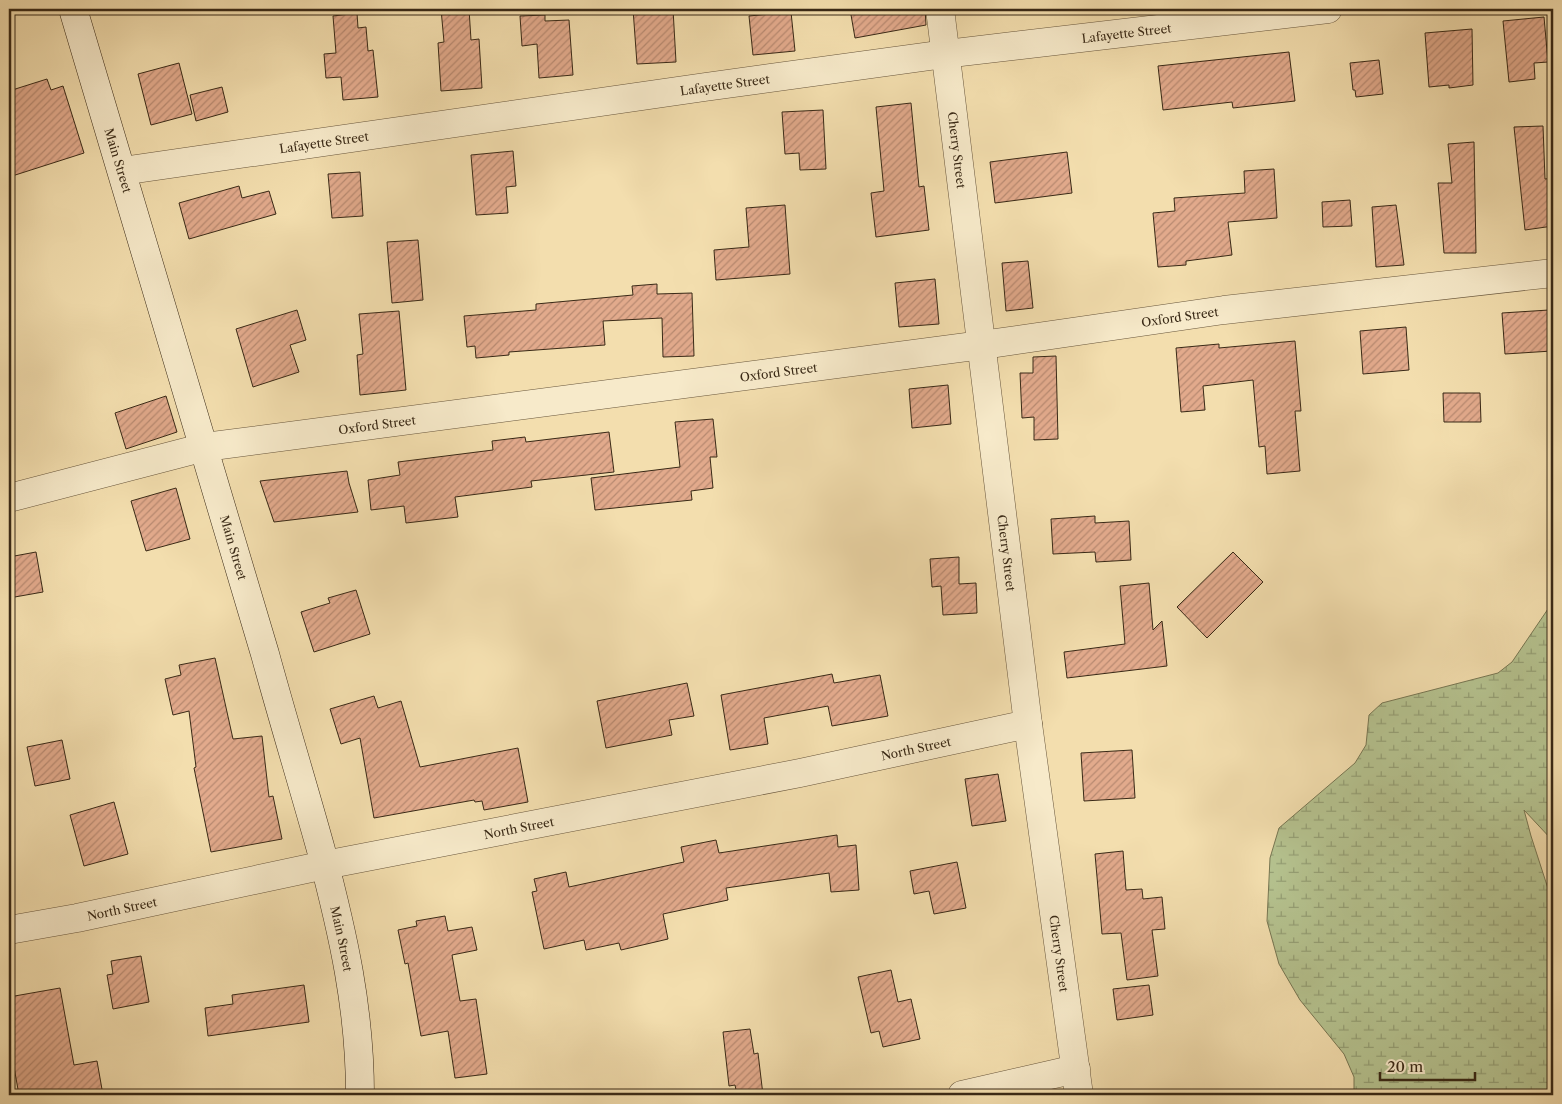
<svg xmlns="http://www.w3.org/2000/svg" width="1562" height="1104" font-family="'Libre Caslon Text',serif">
<defs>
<pattern id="wetland-marsh" width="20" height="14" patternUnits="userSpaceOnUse" patternTransform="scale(1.25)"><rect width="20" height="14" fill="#b5c28f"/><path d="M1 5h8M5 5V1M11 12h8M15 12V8" fill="none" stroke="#949e74"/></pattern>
<pattern id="building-hatch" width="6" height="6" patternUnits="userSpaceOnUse" patternTransform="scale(1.25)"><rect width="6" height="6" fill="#e2aa8c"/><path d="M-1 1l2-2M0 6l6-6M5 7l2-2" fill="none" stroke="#b88a71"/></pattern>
</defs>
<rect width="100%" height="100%" fill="#f3deae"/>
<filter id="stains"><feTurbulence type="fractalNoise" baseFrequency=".004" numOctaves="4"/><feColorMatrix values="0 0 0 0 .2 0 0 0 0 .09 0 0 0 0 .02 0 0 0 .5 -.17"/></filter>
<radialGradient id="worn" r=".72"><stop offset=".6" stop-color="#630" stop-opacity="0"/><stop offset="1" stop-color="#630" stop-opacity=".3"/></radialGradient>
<path fill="url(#wetland-marsh)" stroke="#777652" d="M 1553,604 L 1553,841 L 1524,810 L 1531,836 L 1553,904 L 1553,1095 L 1354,1095 L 1354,1077 L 1344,1054 L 1300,1000 L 1279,964 L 1267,921 L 1270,858 L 1279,828 L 1355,763 L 1366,745 L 1369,715 L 1382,703 L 1498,673 L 1512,662 L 1550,606 Z"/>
<path fill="url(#building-hatch)" stroke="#392916" d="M 441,9 L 469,9 L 471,40 L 479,39 L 482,88 L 441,91 L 438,43 L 444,42 Z
M 633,9 L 673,9 L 676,62 L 637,64 Z
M 850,9 L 925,9 L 926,25 L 855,38 Z
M 791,12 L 795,51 L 753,55 L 749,16 Z
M 357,13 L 358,28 L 366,27 L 368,51 L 373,50 L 378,97 L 343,100 L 341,77 L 326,78 L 324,54 L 336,53 L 333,16 Z
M 545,15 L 545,21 L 569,20 L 573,75 L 539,78 L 537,44 L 522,46 L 520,16 Z
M 1544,17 L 1548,62 L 1534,63 L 1535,79 L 1509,82 L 1503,21 Z
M 1472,29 L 1473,85 L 1449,88 L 1449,85 L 1429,87 L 1425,33 Z
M 1289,52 L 1295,101 L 1233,108 L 1232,102 L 1163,110 L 1158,66 Z
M 1379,60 L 1383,94 L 1356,97 L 1355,90 L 1353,90 L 1350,63 Z
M 179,63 L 192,114 L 151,125 L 138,74 Z
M 47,79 L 51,90 L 63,86 L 84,153 L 9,177 L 9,91 Z
M 222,87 L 228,112 L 196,121 L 190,95 Z
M 911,103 L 919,187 L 924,186 L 929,230 L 876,237 L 871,193 L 884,191 L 876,107 Z
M 823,110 L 826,169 L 800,170 L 799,153 L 785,154 L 782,112 Z
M 1543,126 L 1545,179 L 1553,178 L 1553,226 L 1525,230 L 1514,127 Z
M 1474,142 L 1476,253 L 1444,253 L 1438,183 L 1452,183 L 1448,144 Z
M 513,151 L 516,186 L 506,187 L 508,213 L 476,215 L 471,155 Z
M 1067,152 L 1072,193 L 995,203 L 990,162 Z
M 1274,169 L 1277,218 L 1228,222 L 1232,255 L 1186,261 L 1186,265 L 1158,267 L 1153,213 L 1175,211 L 1174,198 L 1245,193 L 1244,171 Z
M 360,172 L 363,216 L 332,218 L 328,174 Z
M 239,186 L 242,198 L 269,191 L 276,214 L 189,239 L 179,203 Z
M 1350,200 L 1352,226 L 1323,227 L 1322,202 Z
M 785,205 L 790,274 L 716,280 L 714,250 L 749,247 L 746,208 Z
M 1396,205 L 1404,265 L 1376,267 L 1372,207 Z
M 418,240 L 423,300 L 392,303 L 387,242 Z
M 1028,261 L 1033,308 L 1006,311 L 1002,263 Z
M 935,279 L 939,324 L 899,327 L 895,283 Z
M 657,284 L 657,294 L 692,293 L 694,356 L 663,357 L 662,318 L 603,321 L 605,345 L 509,352 L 509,355 L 476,358 L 475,346 L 467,347 L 464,316 L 536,310 L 536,304 L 633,295 L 632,286 Z
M 297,310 L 306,340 L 290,345 L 299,372 L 253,387 L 236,329 Z
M 1549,310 L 1552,351 L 1505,354 L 1502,313 Z
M 399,311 L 406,390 L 360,395 L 357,355 L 363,354 L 359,314 Z
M 1406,327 L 1409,370 L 1363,374 L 1360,331 Z
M 1295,341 L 1301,411 L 1295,411 L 1300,471 L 1267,474 L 1265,446 L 1259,447 L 1253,380 L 1203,386 L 1205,410 L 1181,412 L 1176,348 L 1219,344 L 1219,348 Z
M 1056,356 L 1058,439 L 1034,440 L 1034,417 L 1022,418 L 1020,373 L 1033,373 L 1033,357 Z
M 948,385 L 951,424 L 912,428 L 909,389 Z
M 1443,393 L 1480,393 L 1481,422 L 1444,422 Z
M 166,396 L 177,432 L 126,449 L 115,413 Z
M 713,419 L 717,457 L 710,457 L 713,488 L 691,491 L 692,500 L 595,510 L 591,478 L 680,467 L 675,422 Z
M 609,432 L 614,472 L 531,481 L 532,487 L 455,497 L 458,517 L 406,523 L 404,506 L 371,510 L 368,480 L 400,475 L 398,462 L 493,450 L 492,441 L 525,437 L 526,442 Z
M 347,471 L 349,483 L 358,512 L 274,522 L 260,481 Z
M 176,488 L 190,539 L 146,551 L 131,501 Z
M 1095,516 L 1095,523 L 1129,521 L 1131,560 L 1096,562 L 1095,552 L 1053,554 L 1051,519 Z
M 36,552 L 43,592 L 9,598 L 9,557 Z
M 1233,552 L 1263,582 L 1207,638 L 1177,607 Z
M 959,557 L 959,584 L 976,583 L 977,613 L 943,615 L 941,586 L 932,587 L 930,559 Z
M 1149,583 L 1153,630 L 1162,621 L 1167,666 L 1067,678 L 1064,652 L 1125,644 L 1120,586 Z
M 356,590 L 370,634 L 314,652 L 301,612 L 330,603 L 328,598 Z
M 215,658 L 233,739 L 262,736 L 269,797 L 273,796 L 282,839 L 211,852 L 194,768 L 196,767 L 189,711 L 173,715 L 165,679 L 181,675 L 179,665 Z
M 832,674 L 834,683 L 880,675 L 888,716 L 832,726 L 828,706 L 764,718 L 768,744 L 730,750 L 721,695 Z
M 687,683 L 694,716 L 669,720 L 672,735 L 606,748 L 597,701 Z
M 374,696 L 378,708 L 401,701 L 420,767 L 518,748 L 528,802 L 484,810 L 482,801 L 475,802 L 474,800 L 374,818 L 360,738 L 341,744 L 330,709 Z
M 62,740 L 70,779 L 35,786 L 27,747 Z
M 1132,750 L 1135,798 L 1084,801 L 1081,753 Z
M 998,774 L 1006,821 L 972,826 L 965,779 Z
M 114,802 L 128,854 L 84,866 L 70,815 Z
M 837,835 L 838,847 L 856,845 L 859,890 L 831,892 L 829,873 L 726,888 L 728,900 L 663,914 L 668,939 L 621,950 L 619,943 L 586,950 L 584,940 L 544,949 L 532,892 L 537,891 L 534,879 L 566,872 L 569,887 L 684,862 L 681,847 L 716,840 L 719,853 Z
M 1123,851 L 1126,890 L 1142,889 L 1143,899 L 1162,897 L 1165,929 L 1152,930 L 1158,976 L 1127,980 L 1121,933 L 1102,934 L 1095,854 Z
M 957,862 L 966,908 L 934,914 L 929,891 L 914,894 L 910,871 Z
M 445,916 L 448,931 L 472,927 L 477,950 L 452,955 L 460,1001 L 476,999 L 487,1074 L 455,1078 L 448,1031 L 421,1036 L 408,963 L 405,964 L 398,930 L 417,926 L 416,921 Z
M 141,956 L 149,1002 L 113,1009 L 107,975 L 113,974 L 111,961 Z
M 891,970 L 898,1002 L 911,999 L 920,1039 L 883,1047 L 879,1031 L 871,1033 L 858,977 Z
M 304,985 L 309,1022 L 208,1036 L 205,1008 L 233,1004 L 232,995 Z
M 1149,985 L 1153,1015 L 1117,1020 L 1113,989 Z
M 60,988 L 74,1065 L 97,1061 L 103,1095 L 19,1095 L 9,1039 L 9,997 Z
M 750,1029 L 754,1054 L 758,1053 L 763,1095 L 737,1095 L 735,1085 L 729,1086 L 723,1032 Z"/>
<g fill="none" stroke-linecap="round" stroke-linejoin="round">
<g stroke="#68563c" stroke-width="29">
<g id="minor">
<path id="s1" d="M 940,9 L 1028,724 L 1079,1095"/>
<path id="s2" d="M 122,171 L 705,87 L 945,54 L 1328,9"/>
<path id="s3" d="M 9,498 L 205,447 L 982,345 L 1224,310 L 1553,273"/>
<path id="s4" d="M 9,930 L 77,918 L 325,865 L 800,773 L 1028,724"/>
<path d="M 962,1095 L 1076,1069"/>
</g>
</g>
<g stroke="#392916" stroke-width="29">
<g id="secondary">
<path id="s5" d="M 73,9 C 138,224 203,439 265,654 C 283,720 303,785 321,850 C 343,934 360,1008 360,1095"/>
</g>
</g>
<use href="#minor" stroke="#f7eaca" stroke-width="28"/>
<use href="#secondary" stroke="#f7eaca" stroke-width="28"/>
</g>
<g text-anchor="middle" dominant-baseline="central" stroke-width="4" stroke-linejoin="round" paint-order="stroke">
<g font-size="12" fill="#392916" stroke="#f7eaca">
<text stroke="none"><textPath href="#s2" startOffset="1014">Lafayette Street</textPath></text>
<text stroke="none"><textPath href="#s2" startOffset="609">Lafayette Street</textPath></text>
<text stroke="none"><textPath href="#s2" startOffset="204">Lafayette Street</textPath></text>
<text stroke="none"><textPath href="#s1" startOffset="142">Cherry Street</textPath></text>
<text stroke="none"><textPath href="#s5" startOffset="158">Main Street</textPath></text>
<text stroke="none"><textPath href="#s3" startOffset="1186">Oxford Street</textPath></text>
<text stroke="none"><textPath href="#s3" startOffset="781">Oxford Street</textPath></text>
<text stroke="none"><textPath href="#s3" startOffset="376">Oxford Street</textPath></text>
<text stroke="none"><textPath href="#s5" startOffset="562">Main Street</textPath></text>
<text stroke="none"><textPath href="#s1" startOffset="548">Cherry Street</textPath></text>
<text stroke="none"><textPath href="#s4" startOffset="925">North Street</textPath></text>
<text stroke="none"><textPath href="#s4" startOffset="520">North Street</textPath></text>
<text stroke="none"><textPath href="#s4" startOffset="115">North Street</textPath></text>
<text stroke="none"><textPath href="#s5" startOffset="968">Main Street</textPath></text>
<text stroke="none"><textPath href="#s1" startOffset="952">Cherry Street</textPath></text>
</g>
</g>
<rect width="1562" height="1104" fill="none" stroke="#f3deae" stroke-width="30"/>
<rect x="10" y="10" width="1542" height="1084" fill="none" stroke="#392916" stroke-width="2.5"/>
<rect x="15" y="15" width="1532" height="1074" fill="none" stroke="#392916"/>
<path d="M1380 1072v8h95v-8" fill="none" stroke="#392916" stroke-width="2.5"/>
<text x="1387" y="1072" font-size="15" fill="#392916" stroke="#f7eaca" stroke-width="4" paint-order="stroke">20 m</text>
<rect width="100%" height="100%" filter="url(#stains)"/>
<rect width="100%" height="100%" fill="url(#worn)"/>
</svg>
